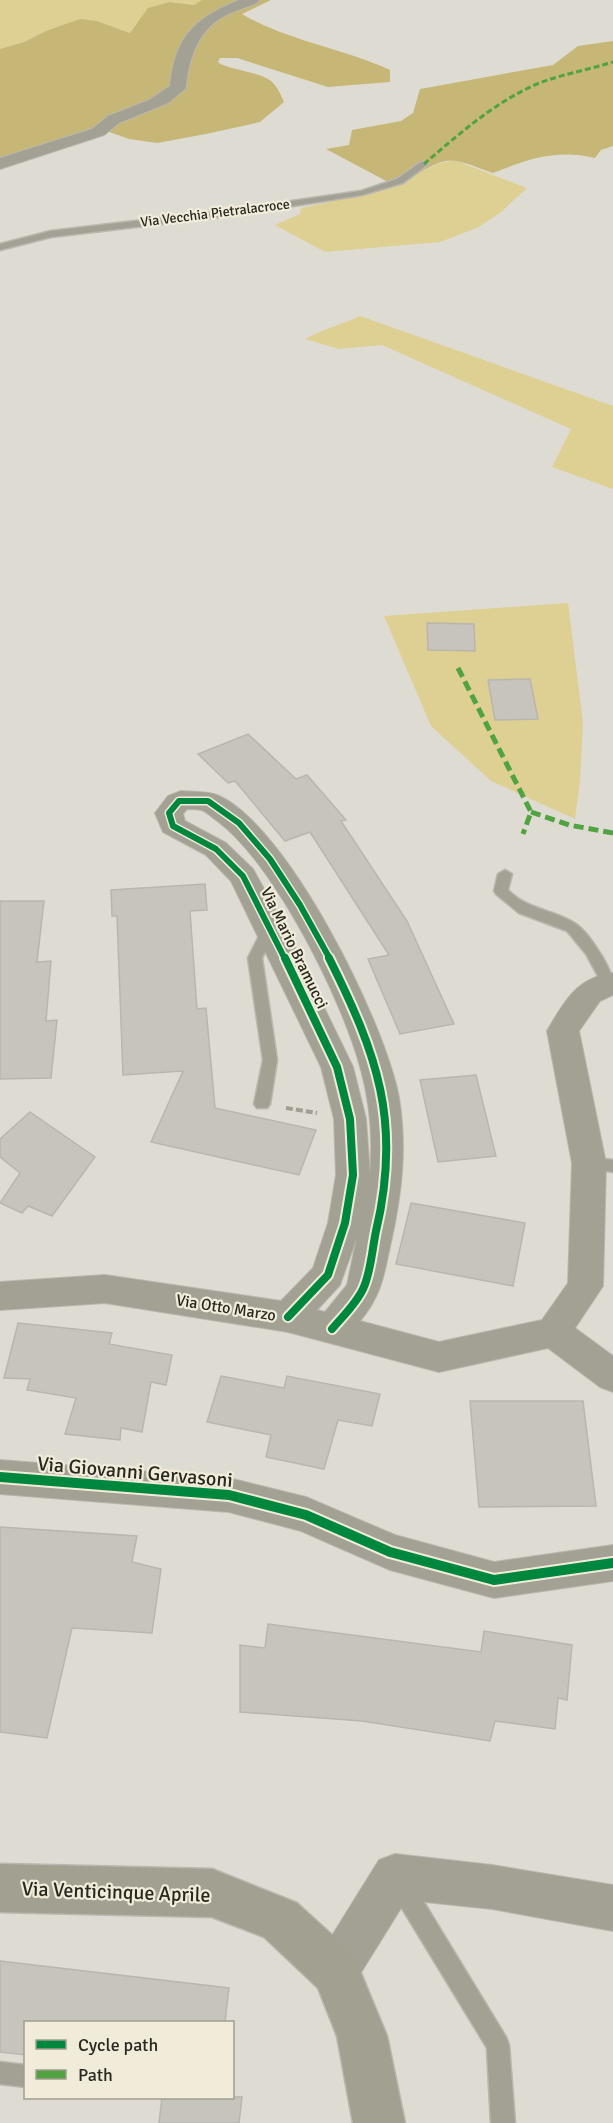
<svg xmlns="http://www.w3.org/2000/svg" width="613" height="2123" font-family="Signika,sans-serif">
<rect width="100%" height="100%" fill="#dedcd2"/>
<path fill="#decf93" d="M 0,0 L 204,0 L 194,5 L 170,2 L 137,24 L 130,33 L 97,21 L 46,31 L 24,42 L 0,49 Z
M 454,160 L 527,188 L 500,213 L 477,228 L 440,242 L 325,252 L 275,225 L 300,214 L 301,208 L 379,191 L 437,164 Z
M 360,316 L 613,406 L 613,489 L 552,467 L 571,429 L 382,345 L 339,349 L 305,339 C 322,329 342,325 360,316 Z
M 568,603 L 583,723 L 580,781 L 575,819 L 491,781 L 431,726 L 384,616 Z"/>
<path fill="#c6b776" d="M 202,0 L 271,0 L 242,14 C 288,41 342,48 390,70 L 390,82 L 328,87 L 237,58 L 220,58 L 218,62 C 224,69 258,71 271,81 C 277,86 281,95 284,102 L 260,122 L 206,134 L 157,143 L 129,139 L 101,129 L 0,162 L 0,49 L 24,42 L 46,31 L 80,19 L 97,21 L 130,33 L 148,8 L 170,2 L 194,5 Z
M 613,41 L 613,146 L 601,150 L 595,158 C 557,149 528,159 493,173 C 481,169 468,163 456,161 C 431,157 412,186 388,182 L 326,149 L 349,145 L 352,130 L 401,121 L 413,113 L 420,89 L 553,65 L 578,46 Z"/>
<path fill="#c6c4bc" stroke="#b8b6ae" stroke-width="1.5" d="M 427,623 L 474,624 L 475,651 L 428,650 Z
M 530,679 L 538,719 L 495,720 L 488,680 Z
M 248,734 L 296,779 L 307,775 L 346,820 L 341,821 L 407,921 L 454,1024 L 400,1034 L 368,959 L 389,955 L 310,832 L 285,841 L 235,781 L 228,783 L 198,754 Z
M 205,884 L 207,910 L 190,911 L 197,1009 L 206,1008 L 215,1108 L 316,1130 L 299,1175 L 151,1142 L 183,1071 L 123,1075 L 117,916 L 112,916 L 111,890 Z
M 0,901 L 44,901 L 37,962 L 51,961 L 46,1021 L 57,1020 L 51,1078 L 0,1079 Z
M 476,1075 L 496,1156 L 438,1162 L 420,1080 Z
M 30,1112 L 95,1157 L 52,1216 L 28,1206 L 22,1213 L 0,1203 L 20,1173 L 0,1157 L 0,1139 Z
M 411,1203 L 525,1223 L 513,1286 L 396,1264 Z
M 18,1323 L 112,1333 L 109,1344 L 172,1355 L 166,1385 L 151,1382 L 142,1432 L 121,1428 L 120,1440 L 65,1434 L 76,1398 L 27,1390 L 30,1379 L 4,1378 Z
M 221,1376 L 284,1388 L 287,1376 L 380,1394 L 372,1426 L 338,1420 L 324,1469 L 266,1457 L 271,1435 L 207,1422 Z
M 470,1401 L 583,1401 L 596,1506 L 479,1507 Z
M 0,1527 L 137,1536 L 132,1562 L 161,1569 L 152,1633 L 72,1628 L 47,1738 L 0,1732 Z
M 268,1624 L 481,1652 L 484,1631 L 572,1645 L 567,1700 L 558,1698 L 555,1729 L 495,1721 L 490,1741 L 362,1721 L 240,1712 L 240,1645 L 265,1648 Z
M 0,1961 L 229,1988 L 225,2022 L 26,2022 L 26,2055 L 0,2052 Z
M 162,2097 L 242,2097 L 239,2123 L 159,2123 Z"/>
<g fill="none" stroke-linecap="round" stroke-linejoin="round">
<g stroke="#b9b7af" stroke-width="3">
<path id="lane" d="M 421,162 L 428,164 L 403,183 L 362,195 L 236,215 L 51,237 L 0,250 L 0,244 L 51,231 L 236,209 L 361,191 L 397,179 Z
M 505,870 L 512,874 L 508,890 C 527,909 549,909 571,921 C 585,928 594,944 602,956 C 608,967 613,975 613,987 L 604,987 L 586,954 L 567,931 L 519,913 L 496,894 L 494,891 L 498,874 Z
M 270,922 L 277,927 L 262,958 L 277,1060 L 270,1104 L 267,1108 L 257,1108 L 254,1104 L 263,1060 L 248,958 L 265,924 Z
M 589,1157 L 613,1160 L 613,1172 L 583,1167 L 581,1163 L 583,1159 Z
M 400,1873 L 408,1876 L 506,2037 L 509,2045 L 515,2123 L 491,2123 L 487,2048 L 392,1892 L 389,1884 L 392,1876 Z
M 0,2062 L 26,2065 L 26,2087 L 0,2084 Z"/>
</g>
<g stroke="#b9b7af" stroke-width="2">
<path id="street" d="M 239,0 L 259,0 L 257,3 C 245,8 232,11 221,18 C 197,32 188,62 186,88 L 168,103 L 119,123 L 104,135 L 0,169 L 0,158 L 92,129 L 108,116 L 149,100 L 170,86 C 175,36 195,18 239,0 Z
M 181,791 C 192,792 206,791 217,795 C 287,824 386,1024 399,1098 C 407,1147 402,1193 391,1242 C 384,1274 382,1295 360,1321 L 439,1342 L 542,1320 L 568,1283 L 572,1163 L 547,1031 C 564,1002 577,977 613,973 L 613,995 L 600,1001 L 579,1031 L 606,1163 L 603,1286 L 575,1328 L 613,1356 L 613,1392 L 600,1387 L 548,1348 L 439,1372 L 288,1332 L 105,1303 L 0,1310 L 0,1282 L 105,1275 L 281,1301 L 313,1268 L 328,1223 L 336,1175 L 334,1119 L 321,1067 L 231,881 L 206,855 L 163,832 L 155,813 L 168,796 ZM 187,809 C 191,809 197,809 201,810 C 206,811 211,817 216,820 C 274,862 343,1001 361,1070 C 370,1103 373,1140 370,1174 L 366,1119 L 353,1067 L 285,927 L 253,869 L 226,843 L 185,821 L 183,814 ZM 357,1237 L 347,1285 L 325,1312 L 317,1310 L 340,1285 Z
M 0,1460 L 229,1478 L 306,1497 L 395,1535 L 494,1562 L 613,1545 L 613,1581 L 494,1598 L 390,1570 L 301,1531 L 229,1512 L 0,1494 Z
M 395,1854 L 492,1865 L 613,1885 L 613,1931 L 492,1909 L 406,1900 L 352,1987 L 336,1994 L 320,1987 L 313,1971 L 320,1955 L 379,1860 Z"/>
</g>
<g stroke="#b9b7af" stroke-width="3">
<path id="secondary" d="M 0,1864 L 212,1869 L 297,1903 L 353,1954 L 387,2036 L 405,2123 L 353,2123 L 337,2036 L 318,1988 L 264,1937 L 212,1917 L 0,1912 Z"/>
</g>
<path stroke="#a19f95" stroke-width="4" stroke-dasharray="7 3" stroke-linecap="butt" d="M 286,1108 L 317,1113"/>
<use href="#lane" fill="#a3a094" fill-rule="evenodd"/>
<use href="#street" fill="#a3a094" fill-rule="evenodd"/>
<use href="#secondary" fill="#a2a091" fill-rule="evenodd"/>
<path stroke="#51a341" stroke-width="3" stroke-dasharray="6 3" stroke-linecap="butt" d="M 424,164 C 459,134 495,102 537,84 C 562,74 588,70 613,62"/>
<path stroke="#51a341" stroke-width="5" stroke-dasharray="10 5" stroke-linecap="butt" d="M 458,668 L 531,812 L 523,834
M 531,812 L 569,825 L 613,833"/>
<g stroke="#f1ecda" stroke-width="9">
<path id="cycleway-far2" d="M 285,959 L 243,876 L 216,849 L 173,826 L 169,813 L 179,801 L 208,801 L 239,823 L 270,859 L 300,905 L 330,959"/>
</g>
<g stroke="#f1ecda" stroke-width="12">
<path id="cycleway-far1" d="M 285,958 L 337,1067 L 350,1119 L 353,1175 L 345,1223 L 328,1275 L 288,1317
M 329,958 C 377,1054 402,1122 376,1231 C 372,1250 371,1272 363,1289 C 356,1304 343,1316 332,1329"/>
</g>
<g stroke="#f1ecda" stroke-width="14">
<path id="cycleway" d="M 0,1477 L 229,1495 L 306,1515 L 390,1552 L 494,1580 L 613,1563"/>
</g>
<use href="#cycleway-far2" stroke="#00873e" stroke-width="6"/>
<use href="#cycleway-far1" stroke="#00873e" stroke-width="8"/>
<use href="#cycleway" stroke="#00873e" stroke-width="10"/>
</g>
<g text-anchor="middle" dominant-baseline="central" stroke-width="4.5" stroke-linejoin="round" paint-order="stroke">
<g font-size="14" fill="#282720" stroke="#f1ecda">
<text transform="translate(215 213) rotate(-7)">Via Vecchia Pietralacroce</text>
</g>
<g font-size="16" fill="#282720" stroke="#f1ecda">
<text transform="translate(294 948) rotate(64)">Via Mario Bramucci</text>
<text transform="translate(226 1308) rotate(9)">Via Otto Marzo</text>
</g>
<g font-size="20" fill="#282720" stroke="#f1ecda">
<text transform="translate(135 1472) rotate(5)">Via Giovanni Gervasoni</text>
<text transform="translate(116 1892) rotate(2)">Via Venticinque Aprile</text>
</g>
</g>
<rect x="24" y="2021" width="210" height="78" fill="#f1ecda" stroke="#a19d90" stroke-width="1.5"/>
<rect x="36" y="2040" width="30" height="9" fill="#00873e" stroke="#a19d90" stroke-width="1.5"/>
<text x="78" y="2051" font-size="18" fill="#282720">Cycle path</text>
<rect x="36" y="2070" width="30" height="9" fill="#51a341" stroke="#a19d90" stroke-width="1.5"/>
<text x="78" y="2081" font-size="18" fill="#282720">Path</text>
</svg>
